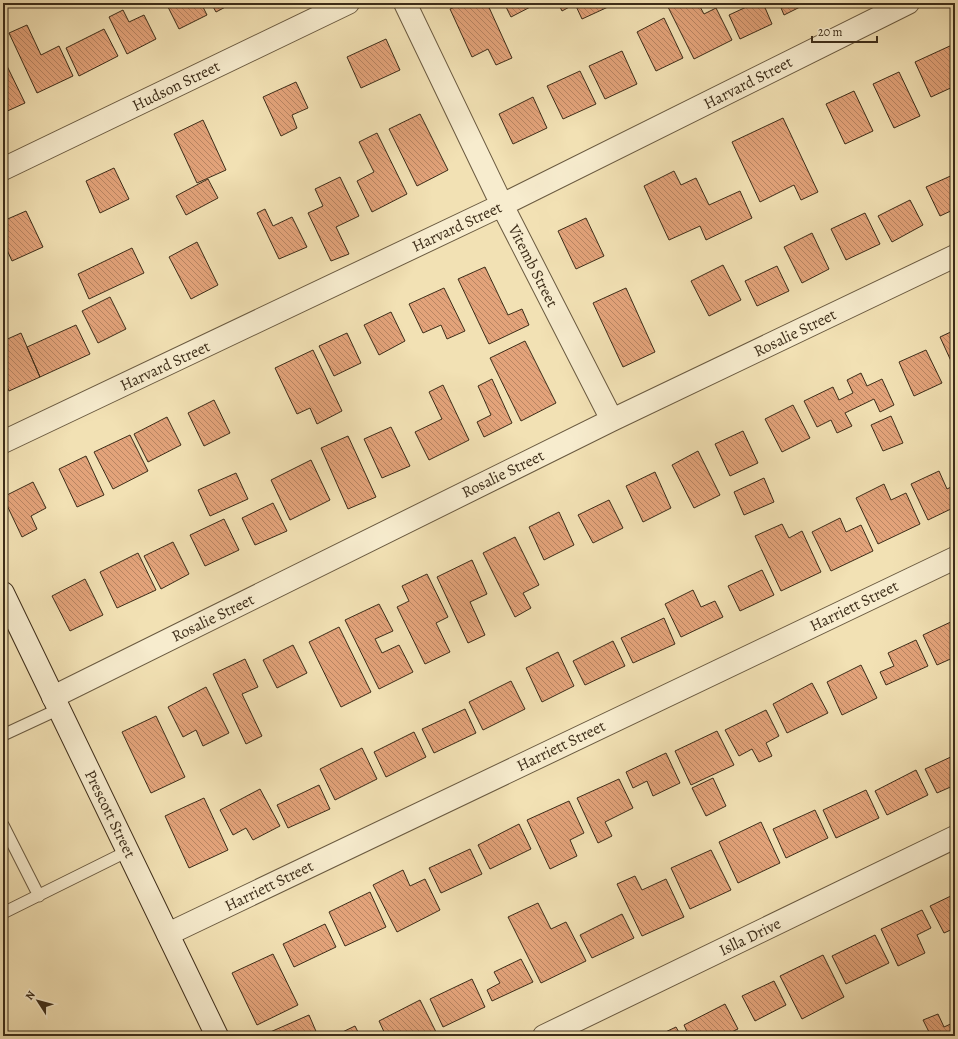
<svg xmlns="http://www.w3.org/2000/svg" width="958" height="1039" font-family="Alegreya,serif">
<defs>
<pattern id="building-back-hatch" width="6" height="6" patternUnits="userSpaceOnUse"><rect width="6" height="6" fill="#e3a37a"/><path d="M-1 5l2 2M0 0l6 6M5-1l2 2" fill="none" stroke="#b98563"/></pattern>
</defs>
<rect width="100%" height="100%" fill="#f2e1b4"/>
<filter id="stains"><feTurbulence type="fractalNoise" baseFrequency=".005" numOctaves="4"/><feColorMatrix values="0 0 0 0 .2 0 0 0 0 .09 0 0 0 0 .02 0 0 0 .5 -.17"/></filter>
<radialGradient id="worn" r=".72"><stop offset=".6" stop-color="#630" stop-opacity="0"/><stop offset="1" stop-color="#630" stop-opacity=".3"/></radialGradient>
<path fill="url(#building-back-hatch)" stroke="#3d2d19" d="M 166,3 L 201,3 L 207,15 L 179,29 Z
M 211,3 L 233,3 L 216,12 Z
M 464,3 L 487,3 L 512,58 L 496,65 L 488,49 L 472,57 L 450,9 Z
M 504,3 L 538,3 L 511,17 Z
M 558,3 L 606,3 L 608,7 L 582,19 L 575,4 L 562,11 Z
M 666,3 L 698,3 L 704,14 L 716,8 L 732,40 L 694,59 Z
M 755,3 L 763,3 L 772,24 L 740,39 L 729,15 Z
M 779,3 L 808,3 L 784,15 Z
M 123,10 L 129,22 L 144,15 L 156,39 L 127,54 L 109,17 Z
M 664,18 L 683,58 L 656,71 L 637,32 Z
M 27,25 L 41,55 L 59,46 L 73,76 L 37,93 L 9,33 Z
M 104,29 L 118,56 L 79,76 L 66,48 Z
M 386,39 L 400,70 L 361,88 L 347,57 Z
M 952,45 L 955,51 L 955,86 L 931,97 L 915,62 Z
M 622,51 L 637,84 L 605,99 L 589,66 Z
M 7,66 L 25,103 L 3,113 L 3,68 Z
M 580,71 L 596,104 L 563,119 L 547,86 Z
M 899,72 L 920,116 L 894,128 L 873,84 Z
M 296,82 L 308,108 L 292,115 L 297,128 L 281,136 L 263,97 Z
M 854,91 L 873,131 L 845,144 L 826,104 Z
M 533,97 L 547,128 L 513,144 L 499,114 Z
M 420,114 L 448,170 L 417,186 L 389,129 Z
M 783,118 L 818,192 L 801,200 L 794,185 L 760,202 L 732,142 Z
M 203,120 L 226,170 L 197,183 L 174,134 Z
M 377,133 L 407,194 L 372,212 L 357,181 L 374,172 L 359,142 Z
M 114,168 L 129,199 L 100,213 L 86,181 Z
M 674,171 L 681,185 L 696,178 L 709,205 L 740,191 L 752,218 L 706,240 L 700,226 L 669,240 L 644,186 Z
M 955,174 L 955,209 L 940,216 L 926,187 Z
M 340,177 L 359,216 L 336,227 L 349,254 L 331,261 L 308,213 L 323,206 L 315,189 Z
M 208,179 L 218,198 L 186,215 L 176,196 Z
M 910,200 L 923,225 L 892,242 L 878,216 Z
M 265,209 L 273,226 L 292,217 L 307,247 L 279,259 L 257,213 Z
M 26,211 L 43,247 L 12,261 L 3,241 L 3,221 Z
M 865,213 L 880,244 L 846,260 L 831,229 Z
M 586,218 L 604,256 L 576,269 L 558,231 Z
M 812,233 L 829,269 L 802,283 L 784,247 Z
M 197,242 L 218,285 L 191,299 L 169,257 Z
M 132,248 L 144,273 L 89,299 L 78,274 Z
M 723,265 L 741,300 L 709,316 L 691,281 Z
M 777,266 L 789,291 L 757,306 L 745,281 Z
M 485,267 L 508,315 L 522,309 L 529,325 L 489,344 L 458,279 Z
M 444,288 L 465,331 L 447,339 L 441,325 L 423,333 L 409,304 Z
M 626,288 L 655,352 L 623,367 L 593,303 Z
M 110,297 L 126,329 L 98,343 L 82,311 Z
M 391,312 L 405,341 L 379,355 L 364,325 Z
M 76,325 L 90,354 L 40,377 L 27,347 Z
M 955,330 L 955,359 L 951,361 L 940,337 Z
M 21,333 L 40,377 L 9,391 L 3,378 L 3,341 Z
M 347,333 L 361,363 L 334,376 L 319,346 Z
M 525,341 L 556,403 L 521,421 L 490,358 Z
M 313,350 L 342,411 L 317,424 L 310,408 L 297,414 L 275,368 Z
M 926,350 L 942,383 L 914,396 L 899,362 Z
M 861,373 L 867,386 L 882,379 L 894,405 L 880,412 L 874,399 L 845,413 L 852,426 L 837,433 L 831,420 L 817,427 L 804,401 L 833,387 L 839,400 L 853,393 L 847,380 Z
M 492,379 L 512,423 L 484,437 L 477,422 L 491,415 L 478,386 Z
M 443,385 L 469,440 L 429,460 L 415,432 L 442,419 L 429,392 Z
M 214,400 L 230,433 L 204,446 L 188,413 Z
M 793,405 L 810,438 L 782,452 L 765,419 Z
M 891,416 L 903,443 L 883,451 L 871,425 Z
M 167,417 L 181,445 L 148,462 L 134,434 Z
M 391,427 L 410,466 L 382,478 L 364,439 Z
M 743,431 L 758,463 L 730,476 L 715,444 Z
M 130,435 L 148,471 L 113,489 L 94,452 Z
M 348,436 L 376,497 L 348,509 L 321,448 Z
M 698,451 L 720,495 L 694,508 L 672,465 Z
M 86,456 L 104,495 L 77,507 L 59,469 Z
M 311,460 L 330,500 L 290,520 L 271,480 Z
M 939,471 L 947,489 L 955,485 L 955,507 L 928,520 L 911,484 Z
M 655,472 L 671,508 L 643,522 L 626,486 Z
M 236,473 L 248,499 L 210,516 L 198,490 Z
M 764,478 L 774,502 L 744,515 L 734,492 Z
M 33,482 L 46,508 L 31,516 L 37,529 L 22,537 L 3,497 Z
M 884,484 L 891,500 L 906,493 L 920,524 L 878,544 L 856,498 Z
M 609,500 L 623,528 L 593,543 L 578,515 Z
M 273,503 L 287,531 L 255,545 L 242,518 Z
M 559,512 L 574,545 L 544,560 L 529,527 Z
M 840,518 L 846,532 L 861,525 L 873,551 L 831,571 L 812,532 Z
M 224,519 L 239,550 L 205,566 L 190,535 Z
M 782,524 L 789,538 L 802,531 L 821,572 L 781,591 L 755,536 Z
M 515,537 L 539,585 L 523,593 L 531,608 L 515,617 L 483,553 Z
M 173,542 L 189,574 L 161,589 L 144,556 Z
M 138,553 L 156,590 L 117,608 L 100,572 Z
M 472,560 L 487,594 L 470,602 L 485,635 L 468,643 L 437,577 Z
M 762,570 L 774,595 L 740,611 L 728,586 Z
M 427,574 L 448,617 L 436,623 L 450,652 L 425,664 L 397,607 L 409,601 L 402,586 Z
M 85,579 L 103,615 L 70,631 L 52,596 Z
M 693,590 L 701,607 L 715,601 L 723,617 L 681,637 L 665,604 Z
M 379,604 L 393,631 L 375,639 L 382,653 L 399,645 L 413,672 L 379,689 L 345,620 Z
M 664,618 L 675,644 L 633,663 L 621,638 Z
M 955,620 L 955,657 L 937,665 L 923,635 Z
M 339,627 L 371,692 L 341,707 L 309,642 Z
M 916,640 L 928,666 L 886,685 L 880,672 L 894,666 L 888,653 Z
M 613,641 L 625,666 L 585,685 L 573,661 Z
M 293,645 L 307,673 L 277,688 L 263,660 Z
M 558,652 L 574,686 L 542,702 L 526,668 Z
M 245,659 L 258,687 L 242,694 L 262,736 L 246,744 L 213,674 Z
M 861,665 L 877,698 L 842,715 L 827,682 Z
M 511,681 L 525,709 L 483,730 L 469,702 Z
M 812,683 L 828,713 L 787,733 L 773,704 Z
M 206,687 L 229,733 L 203,746 L 196,730 L 183,737 L 168,707 Z
M 465,709 L 476,733 L 434,753 L 422,729 Z
M 766,710 L 779,736 L 766,743 L 772,756 L 759,762 L 752,749 L 739,756 L 725,730 Z
M 156,716 L 185,777 L 151,793 L 122,732 Z
M 717,731 L 734,765 L 691,785 L 675,751 Z
M 414,732 L 426,757 L 386,777 L 374,752 Z
M 362,748 L 377,779 L 335,800 L 320,769 Z
M 666,753 L 680,783 L 653,796 L 647,781 L 633,788 L 626,772 Z
M 955,755 L 955,785 L 937,793 L 925,769 Z
M 916,770 L 928,795 L 887,815 L 875,791 Z
M 713,778 L 726,806 L 706,816 L 692,788 Z
M 619,779 L 633,808 L 605,822 L 612,836 L 598,843 L 577,798 Z
M 319,785 L 330,809 L 288,828 L 277,805 Z
M 260,789 L 280,826 L 253,840 L 246,828 L 233,835 L 220,810 Z
M 866,790 L 879,818 L 836,838 L 823,810 Z
M 204,798 L 228,850 L 189,868 L 165,816 Z
M 569,801 L 584,833 L 570,840 L 577,856 L 550,869 L 527,820 Z
M 815,810 L 828,838 L 786,858 L 773,829 Z
M 761,822 L 780,863 L 738,883 L 719,842 Z
M 519,824 L 531,849 L 490,869 L 478,845 Z
M 470,849 L 482,874 L 441,893 L 429,868 Z
M 711,850 L 731,890 L 690,909 L 671,868 Z
M 403,870 L 410,886 L 425,879 L 440,910 L 397,932 L 373,885 Z
M 635,876 L 642,890 L 666,879 L 684,917 L 642,936 L 617,884 Z
M 370,892 L 386,927 L 345,946 L 329,912 Z
M 955,894 L 955,928 L 944,933 L 930,906 Z
M 538,903 L 551,929 L 566,922 L 586,961 L 541,983 L 508,917 Z
M 922,910 L 931,928 L 917,935 L 925,953 L 898,966 L 881,929 Z
M 622,914 L 634,938 L 592,958 L 580,935 Z
M 325,924 L 336,947 L 294,967 L 283,944 Z
M 875,935 L 889,963 L 846,984 L 832,956 Z
M 273,954 L 298,1005 L 257,1025 L 232,973 Z
M 823,955 L 844,997 L 802,1019 L 780,976 Z
M 521,959 L 533,982 L 492,1001 L 487,990 L 500,983 L 494,972 Z
M 472,979 L 485,1007 L 443,1027 L 430,999 Z
M 774,981 L 786,1005 L 755,1021 L 742,996 Z
M 420,1000 L 437,1034 L 434,1036 L 386,1036 L 379,1021 Z
M 725,1004 L 738,1029 L 723,1036 L 689,1036 L 684,1025 Z
M 938,1014 L 944,1027 L 955,1022 L 955,1036 L 931,1036 L 923,1020 Z
M 309,1015 L 318,1036 L 270,1036 L 268,1033 Z
M 355,1026 L 360,1036 L 334,1036 Z
M 676,1027 L 681,1036 L 657,1036 Z"/>
<g fill="none" stroke-linecap="round" stroke-linejoin="round">
<g stroke="#6a5a40" stroke-width="13">
<path id="lane" d="M 3,735 L 59,709
M 3,825 L 39,896
M 3,913 L 128,851"/>
</g>
<g stroke="#6a5a40" stroke-width="24">
<path id="street" d="M 405,3 L 502,205 L 612,420
M 3,169 L 348,3
M 3,442 L 502,205 L 908,3
M 53,697 L 612,420 L 955,256
M 168,934 L 955,558
M 544,1036 L 955,837"/>
</g>
<g stroke="#3d2d19" stroke-width="24">
<path id="secondary" d="M 3,593 L 217,1036"/>
</g>
<use href="#lane" stroke="#f7ecce" stroke-width="11"/>
<use href="#street" stroke="#f7ecce" stroke-width="22"/>
<use href="#secondary" stroke="#f7ecce" stroke-width="22"/>
</g>
<g text-anchor="middle" dominant-baseline="central" stroke-width="3.5" stroke-linejoin="round" paint-order="stroke">
<g font-size="16" fill="#3d2d19" stroke="#f7ecce">
<text transform="translate(748 83) rotate(-27)">Harvard Street</text>
<text transform="translate(176 86) rotate(-26)">Hudson Street</text>
<text transform="translate(457 227) rotate(-25)">Harvard Street</text>
<text transform="translate(533 266) rotate(63)">Vitemb Street</text>
<text transform="translate(795 333) rotate(-26)">Rosalie Street</text>
<text transform="translate(165 366) rotate(-25)">Harvard Street</text>
<text transform="translate(503 474) rotate(-26)">Rosalie Street</text>
<text transform="translate(854 606) rotate(-26)">Harriett Street</text>
<text transform="translate(213 618) rotate(-26)">Rosalie Street</text>
<text transform="translate(561 746) rotate(-26)">Harriett Street</text>
<text transform="translate(110 814) rotate(64)">Prescott Street</text>
<text transform="translate(269 886) rotate(-26)">Harriett Street</text>
<text transform="translate(750 937) rotate(-26)">Islla Drive</text>
</g>
</g>
<rect width="958" height="1039" fill="none" stroke="#f2e1b4" stroke-width="16"/>
<rect x="4" y="4" width="950" height="1031" fill="none" stroke="#3d2d19" stroke-width="2"/>
<rect x="8" y="8" width="942" height="1023" fill="none" stroke="#3d2d19"/>
<g transform="translate(38 1001) rotate(306)" stroke="#f7ecce" stroke-width="3" paint-order="stroke">
<path d="M0-3L7 15L0 10L-7 15Z" fill="#3d2d19"/>
<text y="-6" font-size="11" font-weight="bold" text-anchor="middle" fill="#3d2d19">N</text>
</g>
<path d="M812 36v6h65v-6" fill="none" stroke="#3d2d19" stroke-width="2"/>
<text x="818" y="36" font-size="12" fill="#3d2d19" stroke="#f7ecce" stroke-width="3" paint-order="stroke">20 m</text>
<rect width="100%" height="100%" filter="url(#stains)"/>
<rect width="100%" height="100%" fill="url(#worn)"/>
</svg>
